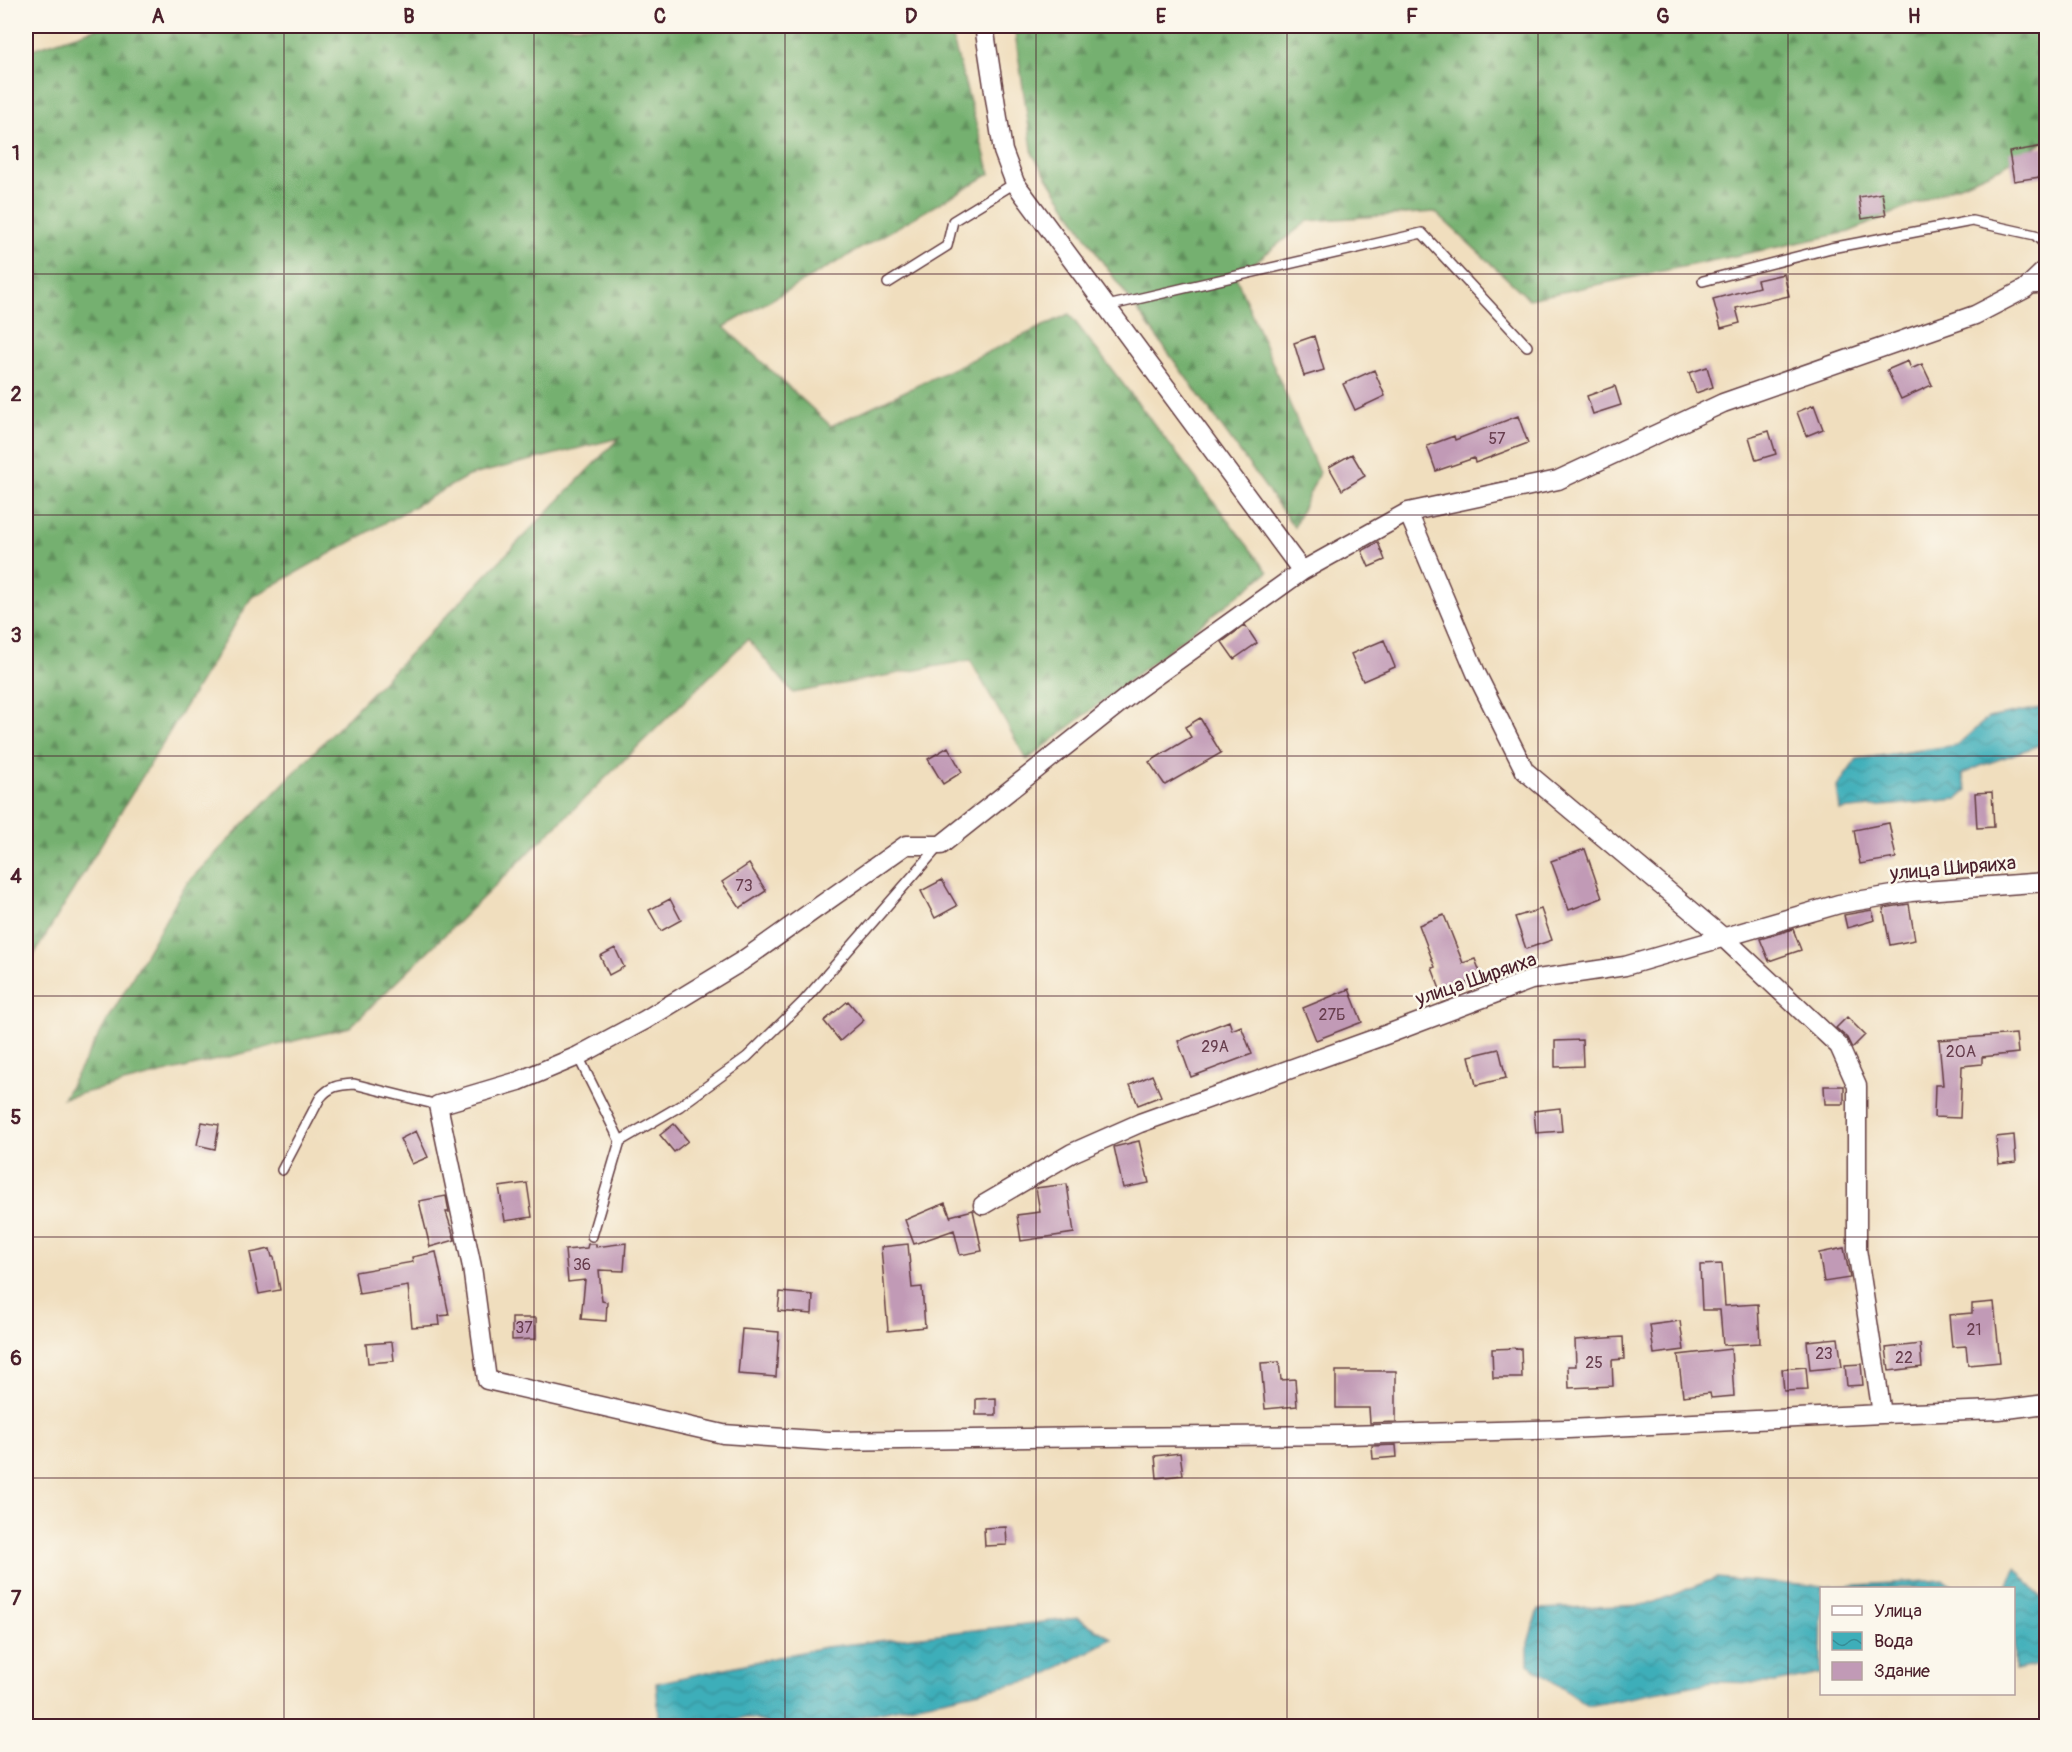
<svg xmlns="http://www.w3.org/2000/svg" width="2072" height="1752" font-family="Pangolin,sans-serif">
<defs>
<pattern id="forest-firs" width="22" height="20" patternUnits="userSpaceOnUse" patternTransform="scale(1.5)"><rect width="22" height="20" fill="#74b070"/><path d="M5 1l3.5 6h-7zM16 11l3.5 6h-7z" fill="#618f5c"/></pattern>
<pattern id="water-waves" width="16" height="10" patternUnits="userSpaceOnUse" patternTransform="scale(1.5)"><rect width="16" height="10" fill="#3eaeb9"/><path d="M0 5q4-4 8 0t8 0" fill="none" stroke="#368d97"/></pattern>
</defs>
<rect width="100%" height="100%" fill="#fbf7ec"/>
<filter id="ink" filterUnits="userSpaceOnUse"><feTurbulence type="fractalNoise" baseFrequency=".0167" numOctaves="2"/><feDisplacementMap in="SourceGraphic" scale="12" xChannelSelector="R" yChannelSelector="G"/><feConvolveMatrix kernelMatrix="1 2 1 2 8 2 1 2 1" color-interpolation-filters="sRGB"/></filter>
<filter id="wash" filterUnits="userSpaceOnUse"><feTurbulence type="fractalNoise" baseFrequency=".008" numOctaves="4" result="noise"/><feDisplacementMap in="SourceGraphic" scale="24" xChannelSelector="R" yChannelSelector="G"/><feGaussianBlur stdDeviation="1.35" result="paint"/><feColorMatrix in="noise" values="0 0 0 0 0 0 0 0 0 0 0 0 0 0 0 0 0 1.4 0 .05"/><feComposite in="paint" operator="in"/></filter>
<g filter="url(#wash)">
<rect width="100%" height="100%" fill="#f0debe"/>
<path fill="url(#forest-firs)" stroke="#5f684e" stroke-width="1.5" d="M 104,26 L 949,26 L 990,174 L 724,327 L 831,426 L 1069,314 L 1268,572 L 1027,760 L 970,660 L 793,693 L 748,639 L 350,1027 L 63,1098 L 186,884 L 619,438 L 468,476 L 251,598 L 32,958 L 26,961 L 26,51 Z
M 1014,26 L 2046,26 L 2046,140 L 2002,167 L 1849,232 L 1529,299 L 1435,212 L 1308,221 L 1236,277 L 1319,473 L 1294,527 L 1099,257 L 1033,155 Z"/>
<path fill="url(#water-waves)" stroke="#446672" stroke-width="1.5" d="M 2046,707 L 2046,743 L 1983,765 L 1962,774 L 1967,790 L 1958,799 L 1840,810 L 1837,787 L 1857,759 L 1957,745 L 1988,718 Z
M 2016,1568 L 2046,1603 L 2046,1664 L 2014,1670 L 2014,1588 L 2006,1588 Z
M 1716,1578 L 1824,1587 L 1944,1580 L 1954,1588 L 1822,1588 L 1821,1674 L 1774,1683 L 1712,1682 L 1588,1706 L 1528,1664 L 1528,1643 L 1538,1609 L 1647,1605 Z
M 1078,1618 L 1112,1639 L 1037,1679 L 876,1713 L 826,1726 L 777,1726 L 744,1717 L 723,1726 L 660,1726 L 656,1683 L 825,1647 Z"/>
<g id="blocks">
<path fill="#c19ab6" d="M 2044,146 L 2046,176 L 2014,181 L 2009,152 Z
M 1882,193 L 1886,215 L 1862,219 L 1859,197 Z
M 1784,274 L 1789,296 L 1736,308 L 1740,323 L 1721,328 L 1713,299 L 1759,287 L 1757,280 Z
M 1314,336 L 1324,370 L 1304,376 L 1294,343 Z
M 1908,361 L 1911,369 L 1922,364 L 1932,385 L 1901,399 L 1887,370 Z
M 1707,367 L 1713,387 L 1696,393 L 1689,373 Z
M 1374,370 L 1385,396 L 1355,410 L 1343,384 Z
M 1615,386 L 1621,405 L 1593,414 L 1587,396 Z
M 1814,405 L 1823,429 L 1806,436 L 1797,412 Z
M 1518,416 L 1528,443 L 1475,463 L 1474,458 L 1436,471 L 1427,446 L 1454,436 L 1455,440 Z
M 1769,431 L 1776,454 L 1756,460 L 1749,437 Z
M 1352,454 L 1365,476 L 1342,490 L 1329,467 Z
M 1378,542 L 1385,560 L 1369,567 L 1362,551 Z
M 1245,625 L 1257,643 L 1234,659 L 1222,642 Z
M 1384,640 L 1395,667 L 1363,681 L 1351,654 Z
M 1200,718 L 1221,753 L 1165,785 L 1149,762 L 1191,737 L 1185,727 Z
M 948,747 L 962,772 L 943,784 L 928,759 Z
M 1992,792 L 1994,827 L 1977,828 L 1975,793 Z
M 1889,823 L 1896,858 L 1860,864 L 1854,830 Z
M 1585,849 L 1602,898 L 1569,910 L 1551,861 Z
M 749,864 L 766,891 L 740,908 L 722,882 Z
M 942,880 L 957,906 L 935,918 L 921,891 Z
M 670,899 L 681,920 L 661,931 L 649,910 Z
M 1909,904 L 1915,940 L 1890,945 L 1883,908 Z
M 1541,909 L 1552,940 L 1526,949 L 1515,917 Z
M 1872,910 L 1875,920 L 1847,928 L 1844,915 Z
M 1444,915 L 1463,963 L 1475,959 L 1482,977 L 1441,992 L 1432,968 L 1435,967 L 1419,925 Z
M 1793,929 L 1801,950 L 1769,961 L 1760,939 Z
M 615,948 L 624,967 L 609,975 L 600,956 Z
M 1349,989 L 1362,1022 L 1316,1040 L 1303,1008 Z
M 848,1001 L 864,1020 L 840,1041 L 824,1021 Z
M 1847,1017 L 1865,1035 L 1852,1048 L 1847,1038 L 1836,1028 Z
M 1229,1021 L 1232,1030 L 1241,1026 L 1252,1054 L 1191,1077 L 1178,1041 Z
M 2016,1034 L 2018,1053 L 1982,1057 L 1982,1064 L 1962,1066 L 1960,1118 L 1934,1117 L 1935,1085 L 1943,1085 L 1939,1040 Z
M 1582,1040 L 1583,1066 L 1555,1067 L 1555,1041 Z
M 1499,1049 L 1506,1078 L 1476,1085 L 1469,1056 Z
M 1152,1075 L 1161,1096 L 1138,1105 L 1130,1085 Z
M 1824,1086 L 1844,1086 L 1844,1104 L 1825,1104 Z
M 1560,1108 L 1562,1131 L 1536,1133 L 1534,1111 Z
M 202,1122 L 219,1125 L 215,1149 L 197,1145 Z
M 674,1124 L 688,1141 L 674,1152 L 660,1135 Z
M 416,1131 L 428,1157 L 412,1164 L 400,1139 Z
M 2014,1135 L 2016,1162 L 1999,1164 L 1996,1137 Z
M 1139,1141 L 1149,1183 L 1123,1188 L 1114,1147 Z
M 527,1183 L 532,1217 L 505,1221 L 499,1187 Z
M 1067,1184 L 1074,1233 L 1021,1241 L 1017,1215 L 1040,1212 L 1036,1188 Z
M 446,1196 L 449,1212 L 446,1212 L 455,1240 L 430,1247 L 419,1201 Z
M 945,1203 L 951,1218 L 950,1216 L 973,1210 L 982,1251 L 960,1255 L 954,1230 L 914,1244 L 905,1220 Z
M 626,1243 L 624,1271 L 599,1270 L 602,1301 L 607,1302 L 606,1321 L 581,1319 L 585,1280 L 568,1282 L 565,1250 L 587,1248 L 588,1244 L 596,1244 L 596,1247 Z
M 908,1244 L 912,1288 L 922,1287 L 925,1327 L 888,1331 L 881,1247 Z
M 1844,1248 L 1850,1278 L 1824,1282 L 1819,1253 Z
M 270,1249 L 272,1257 L 274,1257 L 280,1290 L 259,1294 L 250,1253 Z
M 436,1252 L 449,1315 L 439,1316 L 440,1325 L 412,1327 L 408,1286 L 359,1294 L 355,1272 L 413,1262 L 412,1257 Z
M 1722,1264 L 1725,1306 L 1758,1304 L 1760,1343 L 1723,1345 L 1720,1310 L 1702,1310 L 1700,1265 Z
M 780,1292 L 813,1295 L 812,1314 L 778,1311 Z
M 1994,1302 L 2000,1362 L 1968,1365 L 1966,1346 L 1952,1347 L 1949,1315 L 1972,1313 L 1972,1304 Z
M 512,1318 L 536,1318 L 536,1339 L 512,1340 Z
M 1680,1321 L 1684,1350 L 1654,1354 L 1650,1325 Z
M 742,1329 L 779,1332 L 776,1377 L 738,1374 Z
M 1623,1337 L 1624,1359 L 1612,1360 L 1613,1386 L 1569,1388 L 1568,1366 L 1576,1366 L 1575,1340 Z
M 1838,1338 L 1842,1367 L 1810,1370 L 1807,1341 Z
M 392,1342 L 394,1361 L 368,1363 L 366,1344 Z
M 1920,1344 L 1922,1367 L 1889,1371 L 1886,1348 Z
M 1521,1348 L 1522,1378 L 1493,1378 L 1492,1349 Z
M 1731,1349 L 1734,1396 L 1711,1398 L 1710,1393 L 1683,1396 L 1678,1355 Z
M 1279,1362 L 1281,1380 L 1295,1379 L 1297,1406 L 1265,1409 L 1261,1363 Z
M 1861,1364 L 1863,1385 L 1847,1386 L 1845,1365 Z
M 1806,1367 L 1808,1390 L 1784,1391 L 1782,1369 Z
M 1336,1371 L 1396,1371 L 1396,1422 L 1370,1423 L 1369,1408 L 1336,1408 Z
M 996,1398 L 996,1415 L 976,1415 L 976,1399 Z
M 1396,1445 L 1397,1457 L 1373,1459 L 1372,1446 Z
M 1180,1453 L 1183,1475 L 1157,1478 L 1155,1456 Z
M 1006,1527 L 1007,1545 L 985,1546 L 984,1528 Z"/>
</g>
</g>
<g filter="url(#ink)">
<use href="#blocks" fill-opacity="0" stroke="#633c41" stroke-width="1.5"/>
<g fill="none" stroke-linecap="round" stroke-linejoin="round">
<g stroke="#633c41" stroke-width="12">
<path id="service" d="M 1703,281 L 1831,248 L 1972,221 L 2035,235 L 2046,245
M 888,283 L 947,246 L 953,221 L 1015,183
M 2028,289 L 2046,288
M 1107,306 L 1422,233 L 1527,346
M 578,1056 L 620,1141
M 282,1170 L 320,1098 C 330,1086 338,1085 354,1084 L 438,1105
M 592,1236 L 620,1141 L 680,1106 L 747,1057 L 803,1002 L 939,846"/>
</g>
<g stroke="#633c41" stroke-width="21">
<path id="minor" d="M 984,26 L 1003,151 L 1015,183 L 1302,571
M 1408,512 L 1476,673 L 1525,771 L 1725,939 L 1839,1046 L 1857,1086 L 1857,1249 L 1882,1414 L 1999,1410 L 2046,1404
M 983,1205 L 1072,1153 L 1140,1123 L 1388,1034 L 1531,980 L 1625,966 L 1839,904 L 1911,892 L 2046,882
M 1882,1414 L 1568,1429 L 1347,1435 L 1103,1437 L 829,1441 L 723,1434 L 487,1380 L 472,1267 L 438,1105 L 519,1081 L 578,1056 L 645,1020 L 742,961 L 906,845 L 941,845 L 1136,690 L 1302,571 L 1408,512 L 1558,480 L 1723,403 L 1975,315 L 2025,289 L 2046,269"/>
</g>
<use href="#service" stroke="#fff" stroke-width="9"/>
<use href="#minor" stroke="#fff" stroke-width="18"/>
</g>
</g>
<path fill="none" stroke="#4a1f2b" stroke-width="1.5" stroke-opacity="0.55" d="M 284,26 L 284,1726M 534,26 L 534,1726M 785,26 L 785,1726M 1036,26 L 1036,1726M 1287,26 L 1287,1726M 1538,26 L 1538,1726M 1788,26 L 1788,1726M 26,274 L 2046,274M 26,515 L 2046,515M 26,756 L 2046,756M 26,996 L 2046,996M 26,1237 L 2046,1237M 26,1478 L 2046,1478"/>
<g text-anchor="middle" dominant-baseline="central" stroke-width="5" stroke-linejoin="round" paint-order="stroke">
<g font-size="16" fill="#683e4e">
<text x="1497" y="439">57</text>
<text x="744" y="886">73</text>
<text x="1332" y="1015">27Б</text>
<text x="1215" y="1047">29А</text>
<text x="1961" y="1052">20А</text>
<text x="582" y="1265">36</text>
<text x="524" y="1328">37</text>
<text x="1974" y="1330">21</text>
<text x="1824" y="1354">23</text>
<text x="1904" y="1358">22</text>
<text x="1594" y="1363">25</text>
</g>
<g font-size="20" fill="#4a1f2b" stroke="#fbf7ec">
<text transform="translate(1953 868) rotate(-5)">улица Ширяиха</text>
<text transform="translate(1476 979) rotate(-19)">улица Ширяиха</text>
</g>
</g>
<rect width="2072" height="1752" fill="none" stroke="#fbf7ec" stroke-width="66"/>
<rect x="1820" y="1587" width="195" height="108" fill="#fbf7ec" stroke="#b4a19f" stroke-width="1.5"/>
<rect x="1832" y="1606" width="30" height="9" fill="#ffffff" stroke="#b4a19f" stroke-width="1.5"/>
<text x="1874" y="1617" font-size="18" fill="#4a1f2b">Улица</text>
<rect x="1832" y="1632" width="30" height="18" fill="url(#water-waves)" stroke="#b4a19f" stroke-width="1.5"/>
<text x="1874" y="1647" font-size="18" fill="#4a1f2b">Вода</text>
<rect x="1832" y="1662" width="30" height="18" fill="#c19ab6" stroke="#b4a19f" stroke-width="1.5"/>
<text x="1874" y="1677" font-size="18" fill="#4a1f2b">Здание</text>
<rect x="33" y="33" width="2006" height="1686" fill="none" stroke="#4a1f2b" stroke-width="2"/>
<g font-size="20" text-anchor="middle" font-weight="bold" fill="#4a1f2b">
<text x="158" y="23">A</text>
<text x="409" y="23">B</text>
<text x="660" y="23">C</text>
<text x="911" y="23">D</text>
<text x="1161" y="23">E</text>
<text x="1412" y="23">F</text>
<text x="1663" y="23">G</text>
<text x="1914" y="23">H</text>
<text x="16" y="160">1</text>
<text x="16" y="401">2</text>
<text x="16" y="642">3</text>
<text x="16" y="883">4</text>
<text x="16" y="1124">5</text>
<text x="16" y="1365">6</text>
<text x="16" y="1605">7</text>
</g>
</svg>
